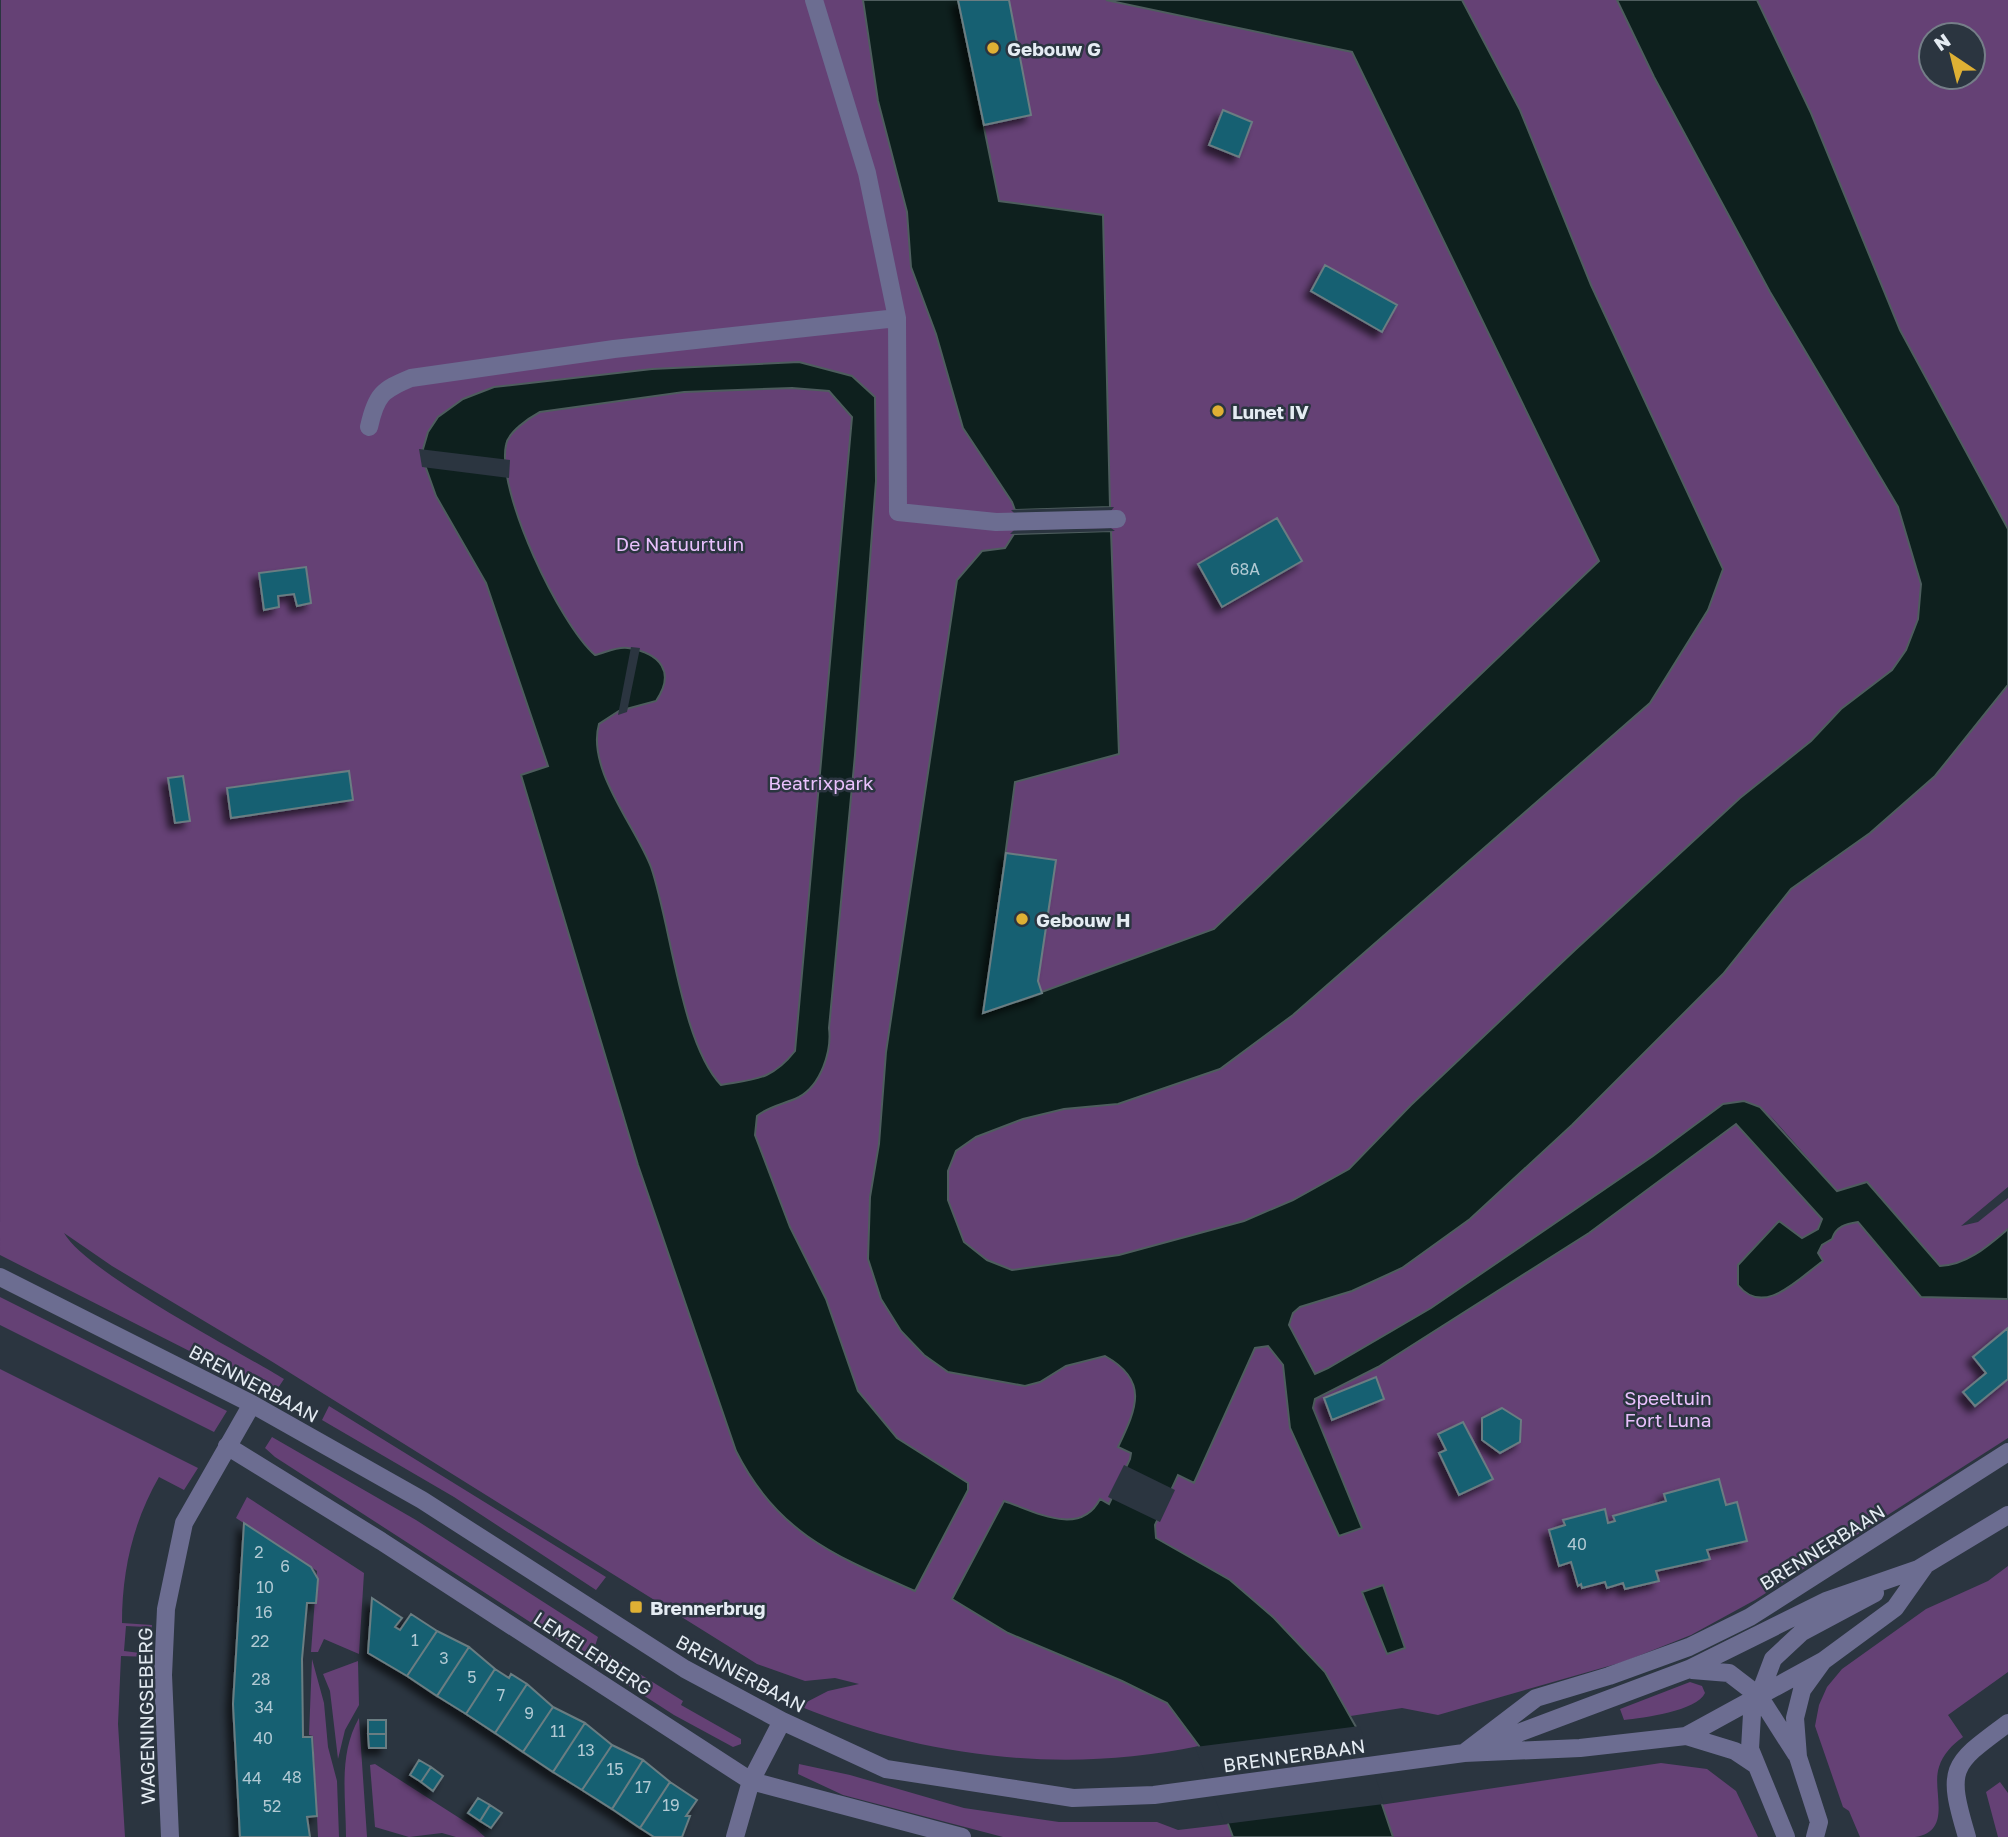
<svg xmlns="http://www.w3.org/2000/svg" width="2008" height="1837" font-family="'Golos Text',sans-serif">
<defs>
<filter id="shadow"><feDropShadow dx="-6" dy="6" stdDeviation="3.5" flood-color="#0009"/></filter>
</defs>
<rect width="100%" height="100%" fill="#2b3540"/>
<path fill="#654175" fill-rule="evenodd" d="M 1,0 L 2008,0 L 2008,1187 L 1961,1226 L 1978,1222 L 2008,1198 L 2008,1229 C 1988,1246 1967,1265 1940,1266 L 1837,1191 L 1768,1113 L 1921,1297 L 2008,1299 L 2008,1438 L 1755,1600 L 1691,1635 L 1623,1662 L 1438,1715 L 1402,1708 L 1196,1740 L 1199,1746 C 1064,1774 926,1758 799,1706 L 828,1691 L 859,1684 L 835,1678 L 805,1681 L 757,1664 L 271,1361 L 112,1266 L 64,1233 C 86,1272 238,1351 284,1379 L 274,1394 L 0,1255 ZM 1931,35 L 1973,35 L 1973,77 L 1931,77 Z
M 0,1297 L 227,1411 L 214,1432 L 0,1325 Z
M 0,1369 L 198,1468 L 184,1490 L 159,1477 C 133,1522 122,1571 122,1623 L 152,1625 L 150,1639 L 145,1638 L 146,1627 L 126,1626 L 124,1651 L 140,1653 L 141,1647 L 149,1648 L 150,1657 L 121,1656 L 118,1724 L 125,1837 L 0,1837 Z
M 329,1406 L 606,1577 L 596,1590 L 454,1497 L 322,1420 Z
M 272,1437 L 416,1520 L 598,1637 L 595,1646 L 683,1701 L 681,1705 L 741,1739 L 741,1744 L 733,1747 L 674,1715 L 275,1457 L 265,1448 Z
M 247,1497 L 364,1573 L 359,1654 L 324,1639 L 318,1652 L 311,1652 L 317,1571 L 236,1518 Z
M 2008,1566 L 2008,1672 L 1948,1715 L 1963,1737 C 1952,1745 1943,1754 1939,1767 C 1931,1790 1954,1831 1915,1837 C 1898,1837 1877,1837 1860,1837 L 1849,1811 L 1843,1807 L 1815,1726 L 1819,1705 L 1827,1687 L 1842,1669 L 1926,1609 L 1988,1581 Z
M 312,1659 L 324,1703 L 328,1747 L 337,1781 L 339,1837 L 318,1837 L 313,1736 L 309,1735 Z
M 358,1661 L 359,1705 L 345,1730 L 338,1759 L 330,1691 L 323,1674 Z
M 1690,1682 L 1702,1686 L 1705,1693 C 1697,1711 1643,1718 1624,1720 L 1620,1709 Z
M 359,1718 L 367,1837 L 346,1837 C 346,1796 338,1755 359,1718 Z
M 1661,1763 L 1707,1769 L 1736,1791 L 1758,1837 L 1393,1837 L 1380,1805 Z
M 375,1764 L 475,1828 L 485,1837 L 456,1837 L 442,1833 L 409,1837 L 375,1827 L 370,1765 Z
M 799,1764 L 850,1775 L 964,1808 L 1059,1822 L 1157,1822 L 1178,1830 L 1229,1824 L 1233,1837 L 1003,1837 L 843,1795 L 798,1774 Z
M 2000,1782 L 2008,1793 L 2008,1837 L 1998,1837 L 1986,1792 Z"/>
<path fill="#0e201e" stroke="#4e5d5e" stroke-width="2" fill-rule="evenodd" d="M 863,0 L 958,0 L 999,201 L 1103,215 L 1110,507 L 1015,510 L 1012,502 L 963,428 L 936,334 L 911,267 L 907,212 L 878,101 Z
M 1106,0 L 1462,0 L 1520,110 L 1591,285 L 1723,569 L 1708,610 L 1650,703 L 1293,1015 L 1220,1069 L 1118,1104 L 1064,1109 L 1023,1119 L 976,1137 L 956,1151 L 948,1171 L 948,1200 L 964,1242 L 987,1260 L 1012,1270 L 1119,1255 L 1244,1221 L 1293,1200 L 1349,1169 L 1411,1105 L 1575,950 L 1740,798 L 1811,741 L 1841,709 L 1892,670 L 1906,650 L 1918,619 L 1921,584 L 1898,507 L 1770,292 L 1654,77 L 1617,0 L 1757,0 L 1811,113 L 1900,330 L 2008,529 L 2008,685 L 1935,776 L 1870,833 L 1791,889 L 1723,974 L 1572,1125 L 1470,1219 L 1402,1268 L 1352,1291 L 1300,1307 L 1293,1313 L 1289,1325 L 1315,1374 L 1328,1368 L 1431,1308 L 1653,1156 L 1723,1104 L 1744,1101 L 1760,1107 L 1837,1191 L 1867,1182 L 1940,1266 C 1967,1265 1988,1246 2008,1229 L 2008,1299 L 1921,1297 L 1858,1222 C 1846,1224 1836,1226 1832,1239 L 1822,1245 L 1818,1253 L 1823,1261 C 1799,1278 1764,1318 1738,1285 L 1738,1265 L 1779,1221 L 1802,1238 L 1818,1229 L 1822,1219 L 1736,1124 L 1589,1233 L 1378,1367 L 1315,1399 L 1313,1408 L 1362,1528 L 1339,1536 L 1290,1428 L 1283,1365 L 1268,1346 L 1255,1348 L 1194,1483 L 1178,1475 L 1155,1525 L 1156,1538 L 1230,1580 L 1274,1618 L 1325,1672 L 1356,1727 L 1393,1837 L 1233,1837 L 1199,1746 L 1167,1703 L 1122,1681 L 1008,1633 L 952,1599 L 1004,1501 C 1034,1511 1080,1538 1100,1499 L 1109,1504 L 1130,1459 L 1131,1453 L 1118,1447 C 1136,1409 1150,1381 1105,1356 L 1066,1366 L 1040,1382 L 1025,1386 L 948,1372 L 924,1355 L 901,1331 L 881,1299 L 868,1259 L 870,1197 L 879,1144 L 886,1052 L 957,580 L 982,551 L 1005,548 L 1014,534 L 1111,531 L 1119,754 L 1015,782 L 984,1013 L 1214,929 L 1599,561 L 1352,52 Z
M 799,362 L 852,376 L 875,397 L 876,481 L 855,755 L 829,1028 C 832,1051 821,1085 799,1097 C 785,1104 769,1106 757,1116 L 755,1135 L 790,1227 L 826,1299 L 858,1391 L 897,1438 L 968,1483 L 968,1490 L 915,1591 C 835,1556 777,1533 736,1451 L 638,1165 L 521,775 L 548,766 L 486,583 L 436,496 L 426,468 L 423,449 L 428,432 L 438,417 L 463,399 L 494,387 L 652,369 ZM 792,388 L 829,391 L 852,417 L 795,1051 C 772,1080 756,1079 721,1085 C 681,1043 671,925 651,867 C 636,827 586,769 599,724 L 619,711 L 656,701 C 676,672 660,653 628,648 C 618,646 604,653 595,655 C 560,625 496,491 506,445 C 508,432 529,418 540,412 L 684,392 Z
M 1383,1585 L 1405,1648 L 1387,1654 L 1362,1592 Z"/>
<path fill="#2b3540" d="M 419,449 L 510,460 L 509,478 L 422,467 Z
M 1114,507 L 1111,511 L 1015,514 L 1011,510 Z
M 1111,528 L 1115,531 L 1010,534 L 1014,530 Z
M 631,647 L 640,648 L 627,712 L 618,715 Z
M 1124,1465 L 1175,1490 L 1160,1522 L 1108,1497 Z
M 1360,1726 L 1384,1804 L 1225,1824 L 1195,1747 Z"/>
<path fill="#166172" stroke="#6a7d82" stroke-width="2" filter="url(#shadow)" d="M 958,0 L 1009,0 L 1031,115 L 984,125 Z
M 1223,110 L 1252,122 L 1239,157 L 1209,145 Z
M 1325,265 L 1397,305 L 1382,332 L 1311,291 Z
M 1277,518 L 1302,561 L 1222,607 L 1198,564 Z
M 306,567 L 311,603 L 297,606 L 294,594 L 278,596 L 279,607 L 264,610 L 259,573 Z
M 349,771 L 353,800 L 231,818 L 227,788 Z
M 183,776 L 190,821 L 175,823 L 168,778 Z
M 1006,853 L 1056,860 L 1038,981 L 1042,993 L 983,1013 Z
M 2008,1328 L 2008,1379 L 1975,1406 L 1963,1392 L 1986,1373 L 1973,1357 Z
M 1376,1377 L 1384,1399 L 1332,1420 L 1324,1398 Z
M 1502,1408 L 1521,1420 L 1520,1442 L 1500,1453 L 1482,1440 L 1482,1418 Z
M 1463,1422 L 1493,1479 L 1459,1495 L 1439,1453 L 1446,1450 L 1438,1434 Z
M 1719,1479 L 1726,1505 L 1737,1502 L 1747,1541 L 1707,1550 L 1710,1559 L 1656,1571 L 1659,1581 L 1625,1589 L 1623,1583 L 1607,1588 L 1605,1582 L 1582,1588 L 1581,1584 L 1578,1586 L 1571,1562 L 1559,1566 L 1549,1530 L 1565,1525 L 1563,1520 L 1605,1509 L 1608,1523 L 1615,1521 L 1613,1516 L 1666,1501 L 1664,1494 Z
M 244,1523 L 311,1567 L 318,1579 L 316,1603 L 307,1603 L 302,1659 L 303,1737 L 312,1737 L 317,1816 L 307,1817 L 310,1837 L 240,1837 L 233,1704 Z
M 372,1598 L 402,1618 L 395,1627 L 400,1630 L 411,1614 L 437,1631 L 407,1676 L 368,1653 Z
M 437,1631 L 469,1647 L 437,1696 L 407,1676 Z
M 469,1647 L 495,1669 L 466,1714 L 437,1696 Z
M 495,1669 L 509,1678 L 511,1674 L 527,1684 L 495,1733 L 466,1714 Z
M 527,1684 L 553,1707 L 523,1752 L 495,1733 Z
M 553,1707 L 585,1723 L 553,1772 L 523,1752 Z
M 368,1720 L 386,1720 L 386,1734 L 368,1734 Z
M 585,1723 L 612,1745 L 582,1790 L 553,1772 Z
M 368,1734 L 386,1734 L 386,1748 L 369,1748 Z
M 612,1745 L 643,1760 L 612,1809 L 582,1790 Z
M 419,1760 L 431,1767 L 421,1782 L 410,1775 Z
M 643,1760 L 670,1782 L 640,1828 L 612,1809 Z
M 431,1767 L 443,1776 L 433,1791 L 421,1782 Z
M 670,1782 L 697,1800 L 686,1816 L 690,1816 L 682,1837 L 654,1837 L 640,1828 Z
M 478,1798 L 490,1805 L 480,1821 L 468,1813 Z
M 490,1805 L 502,1813 L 491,1828 L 480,1821 Z"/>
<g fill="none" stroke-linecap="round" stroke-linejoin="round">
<path stroke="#6c6d91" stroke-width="18" d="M 814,0 L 867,173 L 897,318 L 898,512 L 996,522 L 1117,519
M 369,427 C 376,395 382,390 411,378 L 614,349 L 897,318
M 0,1277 L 252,1404 L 422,1500 L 685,1669 L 782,1721 L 886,1769 L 1073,1798 L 1154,1795 L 1464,1753 L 1580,1748 L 1686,1736 L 1823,1661
M 227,1446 L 381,1541 L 751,1781 L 962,1837
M 1915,1571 L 2008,1515
M 1692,1670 L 1729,1673 L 1759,1696 L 1796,1754
M 1686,1736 L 1735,1751 L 1756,1765
M 1481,1747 L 1689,1669 L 1826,1601 L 1924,1567
M 1464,1753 L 1536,1698 L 1609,1676 L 1689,1647 L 1750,1617 L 2008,1452
M 170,1837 L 163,1675 L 166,1609 L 184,1523 L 252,1404
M 735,1837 L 751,1781 L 782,1721
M 1786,1837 L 1750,1749 L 1752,1714 L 1759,1696 L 1773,1659 L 1802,1632 L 1875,1593
M 1815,1837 L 1819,1822 L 1798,1757 L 1795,1718 L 1802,1690 L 1823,1661 L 1895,1608 L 1924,1567
M 1967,1837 C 1946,1767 1951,1765 2008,1723"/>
</g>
<g fill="#dfb034" stroke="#2b3540" stroke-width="2.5">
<circle cx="993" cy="48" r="7"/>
<circle cx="1218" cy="411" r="7"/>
<circle cx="1022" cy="919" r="7"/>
<rect x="629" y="1600" width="14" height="14" rx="3.5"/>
</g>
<g text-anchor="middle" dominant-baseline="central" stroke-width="5" stroke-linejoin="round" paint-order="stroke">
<g font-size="16" fill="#b1c9d3">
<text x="1245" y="569">68A</text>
<text x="1577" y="1544">40</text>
<text x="259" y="1552">2</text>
<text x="285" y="1566">6</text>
<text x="265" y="1587">10</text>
<text x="264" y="1612">16</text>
<text x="415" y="1640">1</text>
<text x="260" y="1641">22</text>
<text x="444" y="1658">3</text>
<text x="472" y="1677">5</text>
<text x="261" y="1679">28</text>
<text x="501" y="1695">7</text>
<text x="264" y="1707">34</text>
<text x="529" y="1713">9</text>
<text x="558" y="1731">11</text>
<text x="263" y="1738">40</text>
<text x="586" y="1750">13</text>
<text x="615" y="1769">15</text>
<text x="292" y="1777">48</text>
<text x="252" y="1778">44</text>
<text x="643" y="1787">17</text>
<text x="671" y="1805">19</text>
<text x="272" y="1806">52</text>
</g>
<g font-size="19" font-weight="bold" fill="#e5ecf3" stroke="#2b3540" text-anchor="start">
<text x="1007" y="48">Gebouw G</text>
<text x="1232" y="411">Lunet IV</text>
<text x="1036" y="919">Gebouw H</text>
<text x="650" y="1607">Brennerbrug</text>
</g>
<g font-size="19" fill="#eac1fd" stroke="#2b3540">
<text x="680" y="543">De Natuurtuin</text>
<text x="821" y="782">Beatrixpark</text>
<text x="1668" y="1397">Speeltuin<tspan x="1668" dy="22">Fort Luna</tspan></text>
</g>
<g font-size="19" fill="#e5ecf3" stroke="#2b3540">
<text transform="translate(254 1383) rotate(28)">BRENNERBAAN</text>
<text transform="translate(1822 1547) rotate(-32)">BRENNERBAAN</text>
<text transform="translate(593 1653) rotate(33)">LEMELERBERG</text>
<text transform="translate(741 1673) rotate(28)">BRENNERBAAN</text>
<text transform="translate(146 1716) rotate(-91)">WAGENINGSEBERG</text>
<text transform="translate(1294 1755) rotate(-8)">BRENNERBAAN</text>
</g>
</g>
<g transform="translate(1952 56) rotate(325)"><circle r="33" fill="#2b3540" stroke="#757e88" stroke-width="2"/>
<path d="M0-5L12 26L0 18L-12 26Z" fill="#dfb034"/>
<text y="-10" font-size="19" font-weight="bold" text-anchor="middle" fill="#e5ecf3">N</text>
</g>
</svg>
